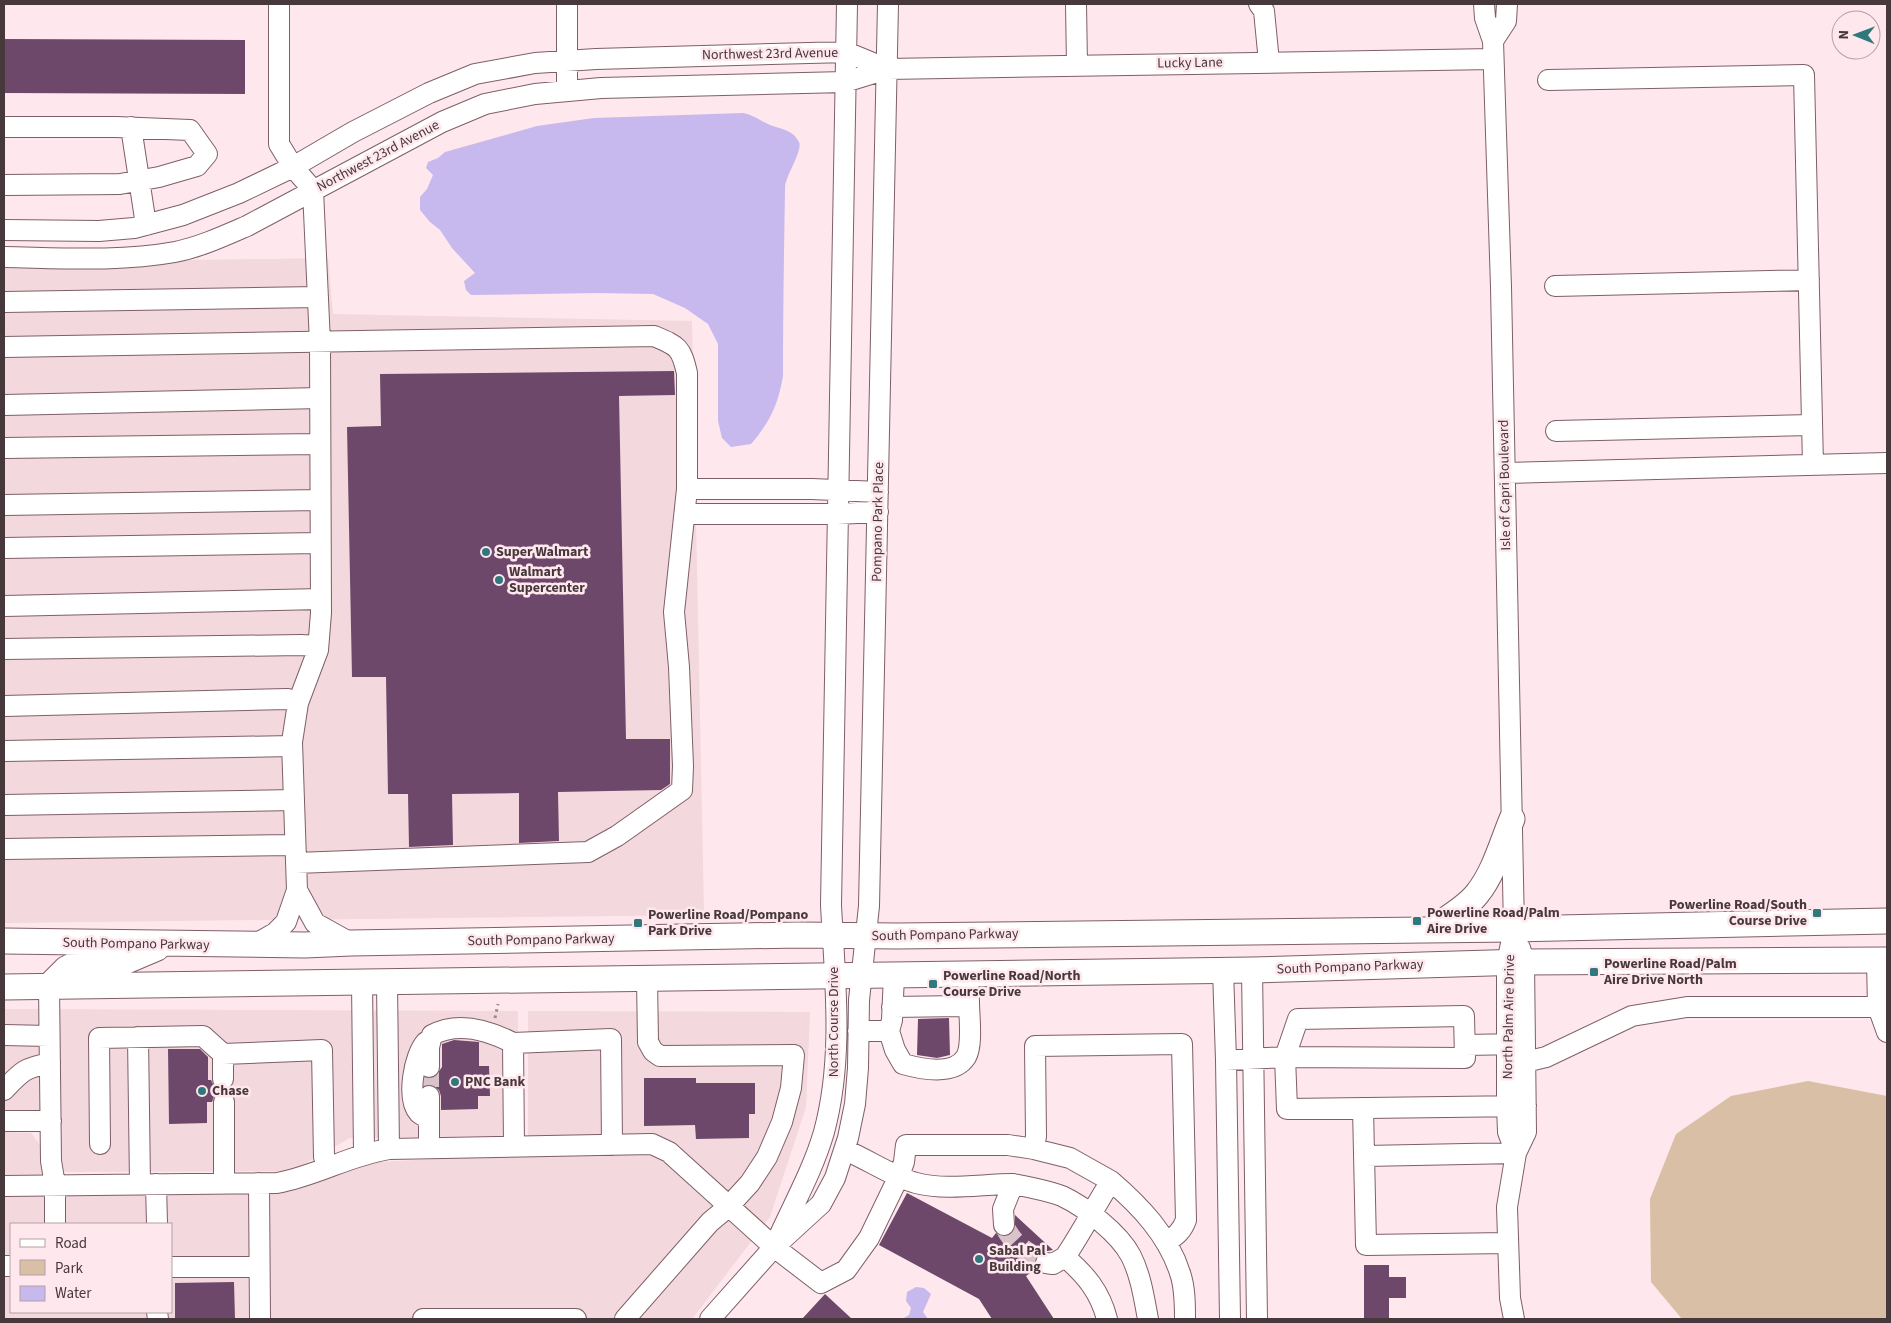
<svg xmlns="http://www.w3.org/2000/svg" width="1891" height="1323" font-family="'Source Sans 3',sans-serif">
<rect width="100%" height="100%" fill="#fee7ed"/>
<path fill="#f3d8de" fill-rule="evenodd" d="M 328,258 L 333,314 L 692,321 L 704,915 L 4,923 L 4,263 Z
M 4,1009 L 518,1011 L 518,1136 L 350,1138 L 292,1171 L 65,1172 L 36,1125 L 4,1125 Z
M 528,1011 L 810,1012 L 806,1107 L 770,1217 L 692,1319 L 4,1319 L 4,1132 L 31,1133 L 73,1189 L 274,1191 L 362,1163 L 528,1154 ZM 11,1224 L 171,1224 L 171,1312 L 11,1312 Z"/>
<path fill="#d9bfa5" d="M 1808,1081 L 1887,1096 L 1887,1319 L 1682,1319 L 1651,1282 L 1650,1199 L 1676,1134 L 1731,1096 Z"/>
<path fill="#c7b9ed" d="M 743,113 C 754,115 760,121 770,125 C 781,129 793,130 799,142 C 803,151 785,176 785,188 C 784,251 783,313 783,376 C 778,405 770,422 751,444 L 731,447 L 722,438 L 718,421 L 718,344 L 708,324 L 685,308 L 653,294 L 597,293 L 471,295 L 466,290 L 464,281 L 475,273 L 452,248 L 440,230 L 430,222 L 420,210 L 420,197 L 427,189 L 433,175 L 426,168 L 428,162 L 438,158 L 445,152 L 537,126 L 594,118 Z
M 916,1287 L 924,1288 L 931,1294 L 923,1312 L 928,1319 L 902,1319 L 909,1315 L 911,1308 L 906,1301 L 907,1292 Z"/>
<path fill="#6d486a" d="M 4,39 L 245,40 L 245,94 L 4,93 Z
M 674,371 L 675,395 L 619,396 L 626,739 L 670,739 L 670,784 L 661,790 L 558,792 L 559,841 L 519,843 L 519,793 L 452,794 L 453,845 L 409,847 L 408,794 L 388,794 L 386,677 L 352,677 L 347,427 L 381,426 L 380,374 Z
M 949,1018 L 950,1055 L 937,1058 L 917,1055 L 918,1019 Z
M 454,1040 L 479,1042 L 479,1066 L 489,1066 L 490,1096 L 478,1096 L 478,1109 L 441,1110 L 441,1096 L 439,1090 L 434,1086 L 424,1085 L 425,1078 L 435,1077 L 442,1067 L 442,1044 Z
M 168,1049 L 200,1049 L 208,1057 L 208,1080 L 211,1080 L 213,1084 L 217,1089 L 222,1091 L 214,1096 L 212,1102 L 207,1102 L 207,1123 L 169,1124 Z
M 644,1078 L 696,1078 L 696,1083 L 755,1083 L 755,1114 L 749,1114 L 749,1138 L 696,1139 L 695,1125 L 644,1126 Z
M 907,1193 L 992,1238 L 996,1233 L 1004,1237 L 1011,1235 L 1015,1230 L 1015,1215 L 1053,1250 L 1042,1252 L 1037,1255 L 1034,1262 L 1036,1269 L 1026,1276 L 1054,1319 L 992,1319 L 979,1299 L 879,1245 Z
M 1364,1265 L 1389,1265 L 1389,1277 L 1406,1277 L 1406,1298 L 1389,1298 L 1389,1319 L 1364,1319 Z
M 234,1282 L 235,1319 L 175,1319 L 175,1283 Z
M 825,1294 L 852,1319 L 802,1319 Z"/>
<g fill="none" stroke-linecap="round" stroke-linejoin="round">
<path stroke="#d9c4c9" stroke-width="20" stroke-dasharray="20 10" stroke-linecap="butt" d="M 429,1067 L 429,1096
M 1004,1225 C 1012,1244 1028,1253 1046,1263"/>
<g stroke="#7e5f67" stroke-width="22">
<path id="minor" d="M 1076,4 L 1077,65
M 1259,4 L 1264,11 L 1269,62
M 1484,4 L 1485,18 L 1493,41 L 1501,287 L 1514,929 L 1507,963 L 1507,1106 L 1508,1132 L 1516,1153
M 1493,41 L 1506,21 L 1507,4
M 1548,80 L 1804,75 L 1813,465
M 567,91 L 567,4
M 4,127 L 116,127 L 190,130 L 207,154 L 197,166 L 159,177 L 120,184 L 4,185
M 131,127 L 146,225
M 4,230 L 99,231 L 134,228 L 183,215 L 239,193 L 293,167 L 353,132 L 429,93 L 475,74 L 535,63 L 596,59 L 846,52 L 887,69
M 4,257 C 61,258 119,262 175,252 C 200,247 224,236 247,226 L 442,122 L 485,104 L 535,94 L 601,88 L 845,82 L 887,69 L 1493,59
M 1555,286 L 1809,280
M 4,302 L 318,297
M 4,347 L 654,336 C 678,346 681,347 687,373 L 687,489 L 674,612 L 679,667 L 683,766 L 682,790 L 617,836 L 588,852 L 296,863
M 4,405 L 320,398
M 1556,431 L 1812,425
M 4,448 L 320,444
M 1505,473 L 1887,463
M 687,489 L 812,489 L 878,492
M 4,505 L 320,500
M 685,514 L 837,514 L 878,512
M 4,548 L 320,543
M 4,606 L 321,599
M 4,649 L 301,645 L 318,646
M 4,706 L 288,699 L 298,703
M 4,751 L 292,746
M 4,805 L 294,800
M 4,849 L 295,845
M 297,890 L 315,923 L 351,943
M 254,945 L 275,933 L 286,922 L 297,890 L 292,742 L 298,703 L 318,650 L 321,613 L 320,343 L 313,190 L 293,167 L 279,144 L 279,4
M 1877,960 L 1878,1007 L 1887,1032
M 1223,970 L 1226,1060 L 1230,1319
M 1252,970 L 1257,1319
M 387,982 L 389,1149
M 362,983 L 364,1153
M 49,986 L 51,1161 L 55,1185 L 55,1224
M 892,1007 L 962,1006 L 969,1002 L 968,974
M 858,1031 L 889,1031 L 892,1020 L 894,975
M 889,1031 L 895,1050 L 903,1064 C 921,1069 954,1076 966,1057 C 973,1045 969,1016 969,1002
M 4,1035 L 49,1036
M 138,1037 L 140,1184
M 426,1042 C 414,1055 406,1099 419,1113 C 421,1115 426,1117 429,1119
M 1465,1045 L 1520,1044
M 1226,1060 L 1285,1057 L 1465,1058 L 1464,1016 L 1298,1019 L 1285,1057 L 1287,1109 L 1526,1106
M 1512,1062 L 1525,1062 L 1546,1057 L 1632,1016 L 1687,1007 L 1878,1007
M 429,1067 L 429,1047 L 432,1035 C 458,1021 488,1030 513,1043
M 223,1079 L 223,1054 L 322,1050 L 324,1157 L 328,1167
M 4,1090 C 22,1071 24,1068 50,1063
M 224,1102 L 224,1183
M 1363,1108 L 1366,1245 L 1507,1243
M 4,1121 L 51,1121
M 100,1144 L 99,1038 L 203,1036 L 223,1054
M 514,1146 L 513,1043 L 611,1039 L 612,1145
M 429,1148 L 429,1096
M 1034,1149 L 1036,1136 L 1035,1046 L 1182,1044 L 1186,1220 C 1182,1231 1176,1236 1166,1242
M 845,1150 C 869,1160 891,1176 916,1183 C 947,1191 982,1184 1013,1184
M 1365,1156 L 1516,1153
M 259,1183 L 260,1319
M 156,1184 L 157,1224
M 4,1186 L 277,1183 C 316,1176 350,1155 389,1149 L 652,1144 L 669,1152 L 774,1247 L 821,1283 L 846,1270 L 869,1238 L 899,1176 L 904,1162 L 906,1145 L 1008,1145 L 1034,1149 L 1070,1158 L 1111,1181
M 1004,1225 L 1003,1209 L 1013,1184 C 1029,1187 1046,1190 1062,1196 C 1085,1207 1119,1233 1131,1256 C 1141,1276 1144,1298 1148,1319
M 777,1241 C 793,1205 813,1170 824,1132 C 844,1058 835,981 831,905 L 847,4
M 1046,1263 L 1053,1264 L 1065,1257
M 4,1266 L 11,1266
M 171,1267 L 259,1267
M 157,1312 L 158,1319
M 423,1319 L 576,1319
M 625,1319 L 710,1222 L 728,1207 L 750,1183 L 767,1157 L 782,1122 L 791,1088 L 794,1055 L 660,1056 L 653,1051 L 648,1042 L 647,978
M 710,1319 L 774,1247 L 821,1204 L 835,1178 L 848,1138 L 855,1104 L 858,1068 L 859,1000 L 869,906 L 888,4
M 1107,1319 C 1100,1292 1086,1275 1065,1257 C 1082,1232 1095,1206 1111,1181 C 1140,1206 1168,1235 1180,1273 C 1185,1287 1185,1304 1185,1319
M 1514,1319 L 1510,1298 L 1507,1207 L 1516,1153 L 1526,1132 L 1524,962 L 1520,948"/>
</g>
<g stroke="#7e5f67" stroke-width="27">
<path id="major" d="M 1430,930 C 1446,919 1465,909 1477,894 C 1494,873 1502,843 1512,819
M 4,941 L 305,945 L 351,943 L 797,935 L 898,936 L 1514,929 L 1887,921
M 49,986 L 66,969 L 80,962 L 124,962 L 157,948
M 4,987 L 1252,970 L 1524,962 L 1887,960"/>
</g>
<path stroke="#9a888c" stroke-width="3" stroke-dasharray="2.5 4" stroke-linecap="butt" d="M 495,1018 L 498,1004"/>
<use href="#minor" stroke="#fff" stroke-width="20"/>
<use href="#major" stroke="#fff" stroke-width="25"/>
</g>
<g fill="#2f797c" stroke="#fee7ed" stroke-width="2">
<circle cx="486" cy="552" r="5"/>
<circle cx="499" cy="580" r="5"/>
<rect x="1812" y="908" width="10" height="10" rx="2.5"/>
<rect x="1412" y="916" width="10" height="10" rx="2.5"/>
<rect x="633" y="918" width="10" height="10" rx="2.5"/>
<rect x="1589" y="967" width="10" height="10" rx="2.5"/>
<rect x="928" y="979" width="10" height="10" rx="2.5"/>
<circle cx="455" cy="1082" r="5"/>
<circle cx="202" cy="1091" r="5"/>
<circle cx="979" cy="1259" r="5"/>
</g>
<g text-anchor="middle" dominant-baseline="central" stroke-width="5" stroke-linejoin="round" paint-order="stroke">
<g font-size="14" fill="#46383b" stroke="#fee7ed">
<text transform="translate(770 54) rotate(-1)">Northwest 23rd Avenue</text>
<text transform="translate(1190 63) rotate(-1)">Lucky Lane</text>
<text transform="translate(378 156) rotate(-28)">Northwest 23rd Avenue</text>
<text transform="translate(1505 485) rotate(-91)">Isle of Capri Boulevard</text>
<text transform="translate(878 522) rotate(-89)">Pompano Park Place</text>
<text transform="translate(945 935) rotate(-1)">South Pompano Parkway</text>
<text transform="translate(541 940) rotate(-1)">South Pompano Parkway</text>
<text transform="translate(136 944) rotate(1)">South Pompano Parkway</text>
<text transform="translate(1350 967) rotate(-2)">South Pompano Parkway</text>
<text transform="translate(1509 1017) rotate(-89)">North Palm Aire Drive</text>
<text transform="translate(834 1022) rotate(-90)">North Course Drive</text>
</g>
<g font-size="14" font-weight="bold" fill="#46383b" stroke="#fee7ed" text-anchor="start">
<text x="496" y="552">Super Walmart</text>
<text x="509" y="572">Walmart<tspan x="509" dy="16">Supercenter</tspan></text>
<text x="1807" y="905" text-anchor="end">Powerline Road/South<tspan x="1807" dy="16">Course Drive</tspan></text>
<text x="1427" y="913">Powerline Road/Palm<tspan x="1427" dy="16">Aire Drive</tspan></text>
<text x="648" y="915">Powerline Road/Pompano<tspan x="648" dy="16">Park Drive</tspan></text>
<text x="1604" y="964">Powerline Road/Palm<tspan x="1604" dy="16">Aire Drive North</tspan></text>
<text x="943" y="976">Powerline Road/North<tspan x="943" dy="16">Course Drive</tspan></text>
<text x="465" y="1082">PNC Bank</text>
<text x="212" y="1091">Chase</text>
<text x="989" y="1251">Sabal Pal<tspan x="989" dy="16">Building</tspan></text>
</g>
</g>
<rect width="1891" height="1323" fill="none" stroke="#46383b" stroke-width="10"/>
<rect x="10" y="1223" width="162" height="90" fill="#fee7ed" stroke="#b4a1a6"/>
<rect x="20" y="1239" width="25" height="8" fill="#ffffff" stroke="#b4a1a6"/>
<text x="55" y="1248" font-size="15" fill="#46383b">Road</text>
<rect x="20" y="1260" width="25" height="15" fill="#d9bfa5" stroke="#b4a1a6"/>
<text x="55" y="1273" font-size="15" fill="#46383b">Park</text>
<rect x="20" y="1286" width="25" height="15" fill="#c7b9ed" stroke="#b4a1a6"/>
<text x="55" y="1298" font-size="15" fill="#46383b">Water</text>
<g transform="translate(1856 35) rotate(271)"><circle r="24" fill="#fee7ed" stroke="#b4a1a6"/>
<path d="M0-4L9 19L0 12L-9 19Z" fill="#2f797c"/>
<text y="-8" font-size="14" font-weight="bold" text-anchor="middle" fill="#46383b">N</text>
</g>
</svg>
